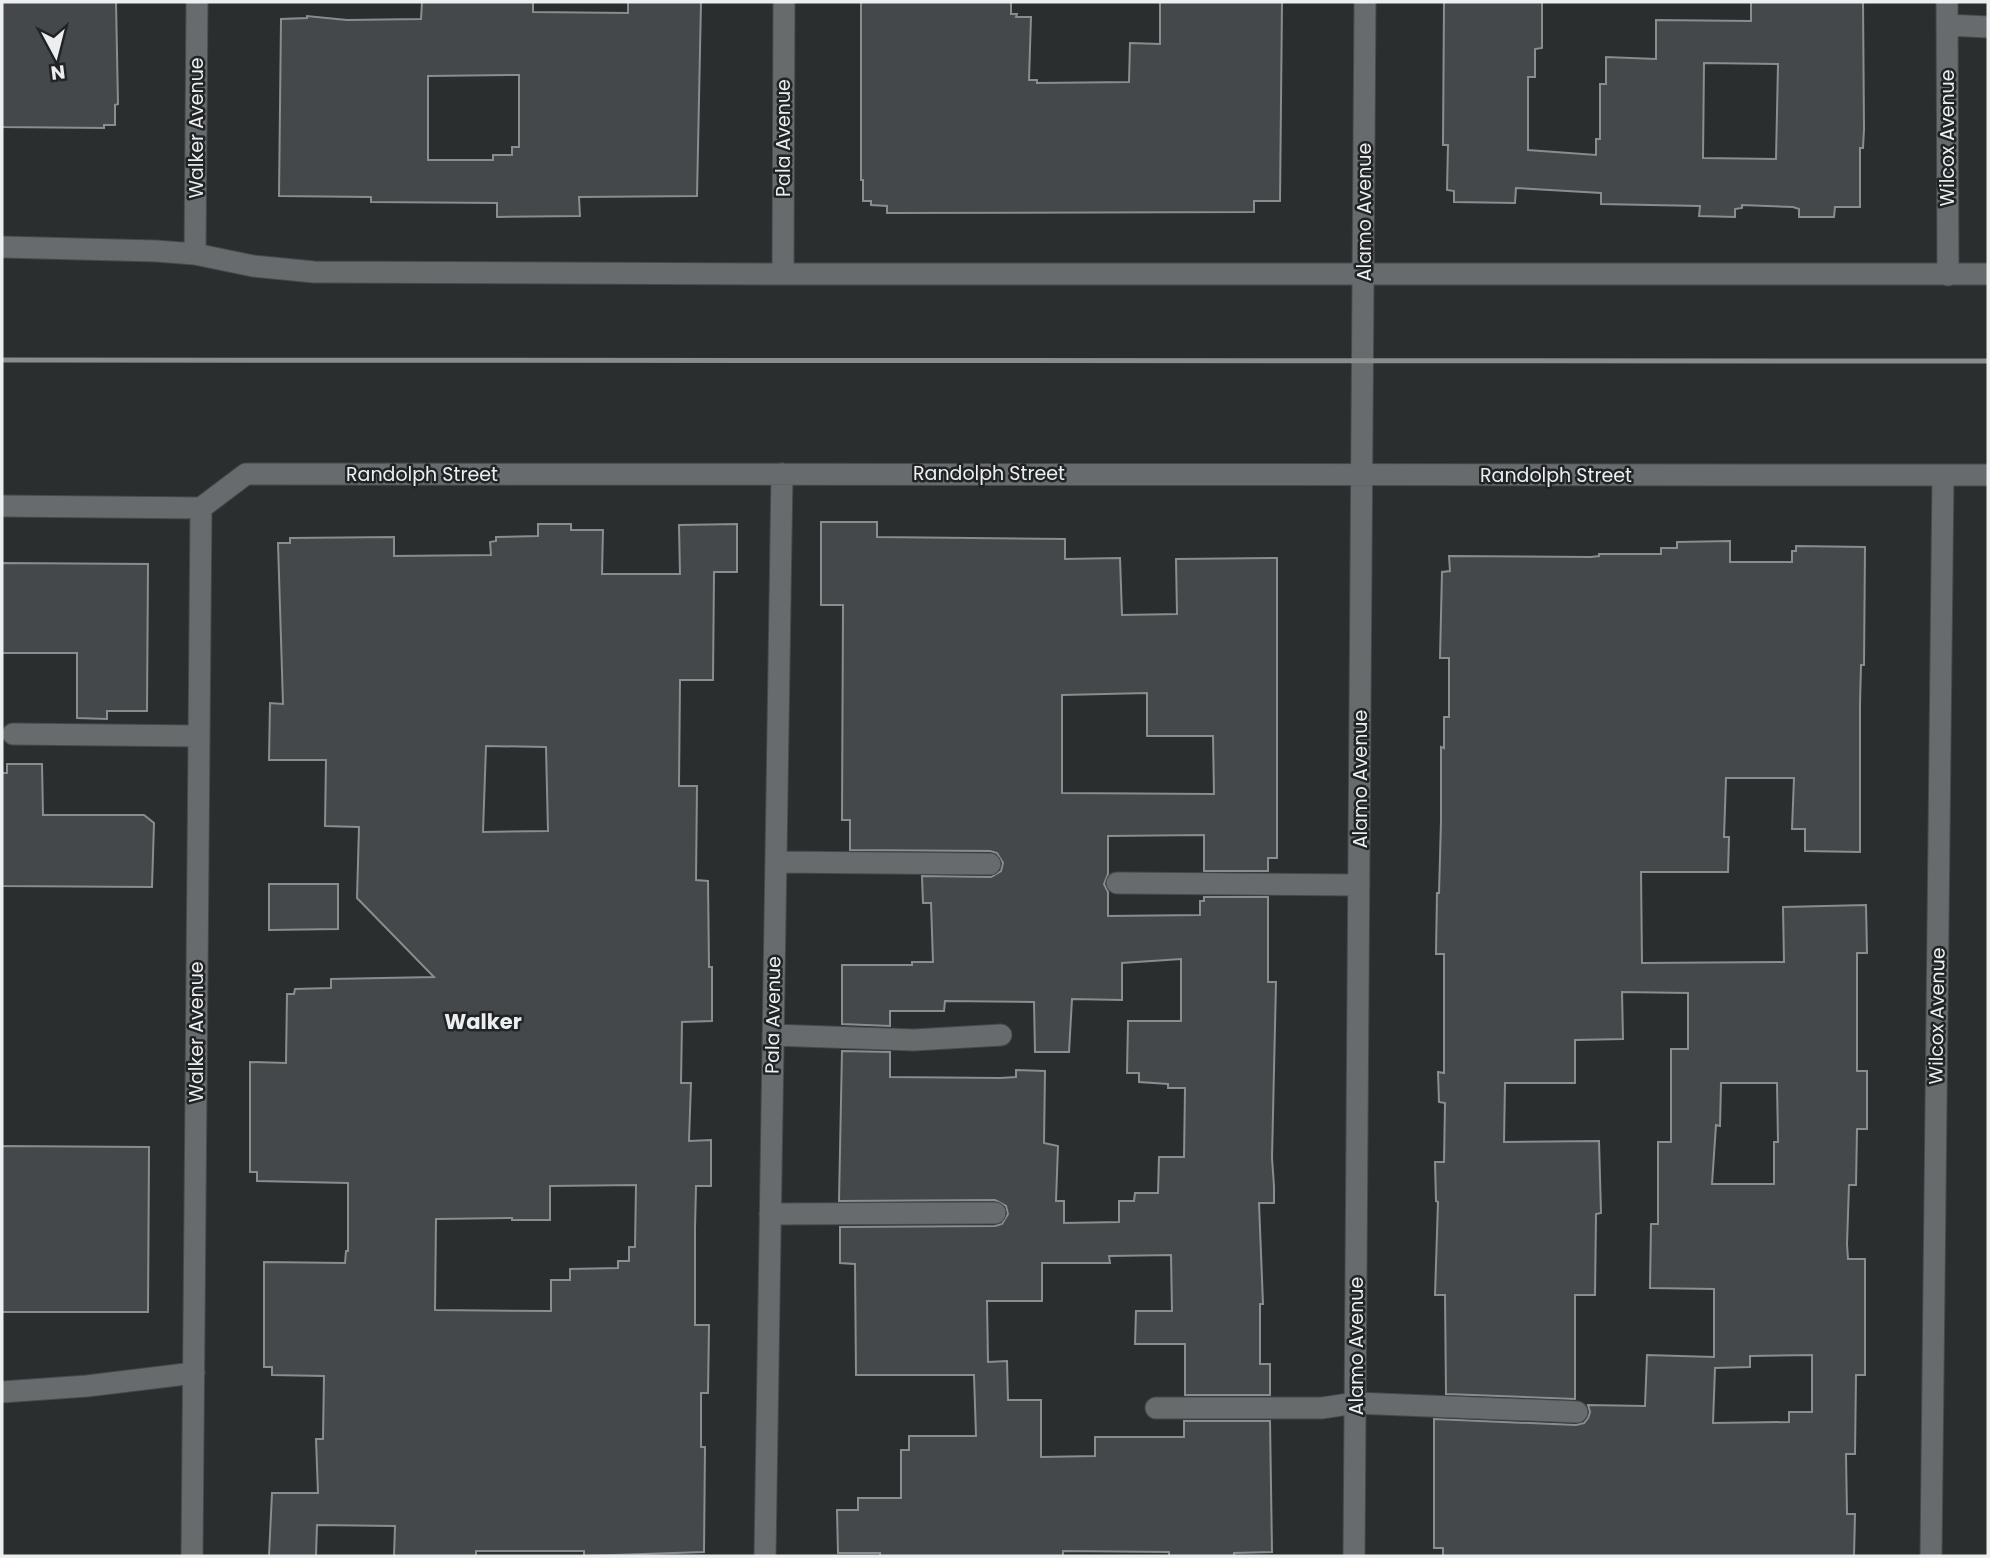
<svg xmlns="http://www.w3.org/2000/svg" width="1990" height="1558" font-family="Poppins,sans-serif">
<rect width="100%" height="100%" fill="#2b2e2f"/>
<path fill="#45484a" stroke="#898d8f" stroke-width="2" fill-rule="evenodd" d="M 2,2 L 116,2 L 118,104 L 115,105 L 115,125 L 104,125 L 104,128 L 2,127 Z
M 422,2 L 533,2 L 533,12 L 628,13 L 628,2 L 701,2 L 697,196 L 579,197 L 580,216 L 497,217 L 497,203 L 371,202 L 371,197 L 279,196 L 281,19 L 307,18 L 307,16 L 347,20 L 421,19 ZM 519,75 L 519,147 L 512,147 L 512,155 L 493,155 L 493,160 L 428,160 L 428,76 Z
M 861,2 L 1011,2 L 1011,14 L 1017,14 L 1016,17 L 1031,17 L 1029,80 L 1037,80 L 1037,83 L 1129,82 L 1130,43 L 1160,44 L 1160,2 L 1282,2 L 1280,201 L 1254,201 L 1254,212 L 887,213 L 887,206 L 871,205 L 871,201 L 863,201 L 863,180 L 861,180 Z
M 1444,2 L 1542,2 L 1542,48 L 1535,49 L 1535,77 L 1528,77 L 1528,150 L 1596,155 L 1596,139 L 1600,139 L 1600,84 L 1606,84 L 1606,57 L 1656,59 L 1656,20 L 1751,21 L 1751,2 L 1863,2 L 1864,129 L 1863,148 L 1860,148 L 1860,207 L 1835,207 L 1834,217 L 1799,217 L 1799,209 L 1793,207 L 1742,205 L 1742,208 L 1735,209 L 1735,217 L 1699,216 L 1700,206 L 1601,204 L 1601,193 L 1516,188 L 1515,203 L 1454,202 L 1454,191 L 1447,190 L 1448,145 L 1443,145 ZM 1704,63 L 1778,64 L 1776,159 L 1703,158 Z
M 821,522 L 877,522 L 877,537 L 1065,539 L 1065,559 L 1120,558 L 1122,615 L 1177,614 L 1176,559 L 1277,558 L 1277,858 L 1268,858 L 1268,871 L 1204,871 L 1204,835 L 1108,836 L 1108,874 L 1104,884 L 1108,892 L 1108,916 L 1200,915 L 1200,901 L 1204,901 L 1204,897 L 1268,897 L 1268,982 L 1276,982 L 1272,1158 L 1274,1186 L 1274,1203 L 1259,1203 L 1263,1304 L 1260,1304 L 1260,1364 L 1270,1364 L 1270,1395 L 1185,1395 L 1185,1344 L 1135,1344 L 1136,1311 L 1172,1311 L 1171,1255 L 1109,1256 L 1110,1263 L 1042,1263 L 1042,1301 L 987,1301 L 988,1362 L 1007,1361 L 1008,1400 L 1041,1400 L 1041,1457 L 1095,1456 L 1095,1437 L 1184,1437 L 1184,1421 L 1270,1421 L 1272,1552 L 1234,1553 L 1234,1556 L 1169,1556 L 1169,1552 L 1063,1551 L 1063,1556 L 880,1556 L 880,1553 L 838,1553 L 837,1510 L 858,1510 L 858,1498 L 901,1498 L 901,1450 L 909,1450 L 909,1436 L 976,1436 L 974,1375 L 856,1375 L 855,1264 L 840,1263 L 840,1227 L 995,1226 L 1002,1224 L 1008,1214 L 1006,1206 L 995,1200 L 839,1201 L 842,1051 L 890,1052 L 890,1077 L 1000,1078 L 1016,1077 L 1016,1070 L 1045,1071 L 1044,1143 L 1058,1146 L 1056,1201 L 1064,1201 L 1064,1223 L 1119,1222 L 1119,1201 L 1134,1201 L 1135,1193 L 1158,1193 L 1159,1157 L 1184,1157 L 1185,1088 L 1168,1088 L 1168,1084 L 1139,1082 L 1139,1073 L 1127,1073 L 1128,1021 L 1181,1021 L 1181,959 L 1122,963 L 1122,1000 L 1072,999 L 1069,1052 L 1035,1052 L 1034,1002 L 945,1001 L 944,1011 L 890,1011 L 890,1026 L 842,1024 L 842,965 L 912,965 L 912,962 L 933,962 L 931,903 L 923,903 L 922,876 L 991,877 L 1001,871 L 1003,863 L 997,853 L 990,851 L 850,850 L 850,820 L 842,820 L 843,605 L 821,605 ZM 1147,693 L 1147,736 L 1213,736 L 1214,794 L 1062,793 L 1062,695 Z
M 538,524 L 571,524 L 571,530 L 603,530 L 602,574 L 680,574 L 679,525 L 737,524 L 737,572 L 714,572 L 713,680 L 680,680 L 679,786 L 697,786 L 696,880 L 708,881 L 709,967 L 712,967 L 712,1021 L 682,1022 L 681,1083 L 691,1083 L 689,1141 L 711,1140 L 711,1186 L 696,1186 L 695,1228 L 695,1325 L 709,1325 L 708,1393 L 701,1393 L 701,1447 L 705,1447 L 704,1552 L 584,1556 L 584,1551 L 476,1551 L 476,1556 L 394,1556 L 395,1526 L 317,1525 L 316,1556 L 269,1556 L 272,1493 L 318,1493 L 316,1439 L 323,1439 L 324,1376 L 272,1375 L 272,1367 L 264,1367 L 264,1262 L 345,1263 L 346,1251 L 348,1251 L 348,1183 L 257,1181 L 257,1172 L 250,1172 L 250,1062 L 286,1063 L 287,994 L 294,994 L 295,989 L 331,988 L 331,979 L 434,977 L 357,898 L 359,827 L 325,826 L 326,760 L 269,760 L 270,703 L 283,704 L 278,543 L 290,543 L 290,538 L 394,537 L 394,556 L 491,555 L 490,542 L 496,541 L 496,537 L 538,536 ZM 486,746 L 546,747 L 548,831 L 483,832 ZM 636,1185 L 635,1247 L 629,1247 L 629,1261 L 618,1261 L 618,1268 L 570,1269 L 570,1280 L 551,1280 L 551,1311 L 435,1310 L 436,1219 L 512,1218 L 512,1220 L 550,1220 L 550,1186 Z
M 1730,541 L 1730,562 L 1792,562 L 1792,551 L 1796,551 L 1796,546 L 1865,547 L 1864,665 L 1861,665 L 1860,704 L 1860,852 L 1805,851 L 1805,829 L 1792,829 L 1794,778 L 1726,778 L 1724,837 L 1729,837 L 1728,872 L 1641,872 L 1642,963 L 1784,962 L 1783,907 L 1866,905 L 1867,953 L 1857,953 L 1857,1071 L 1867,1071 L 1867,1129 L 1857,1129 L 1856,1185 L 1849,1185 L 1847,1244 L 1848,1259 L 1865,1259 L 1865,1375 L 1856,1375 L 1855,1454 L 1846,1454 L 1847,1514 L 1855,1514 L 1854,1556 L 1443,1556 L 1443,1548 L 1434,1548 L 1434,1419 L 1576,1425 L 1584,1423 L 1588,1418 L 1590,1412 L 1588,1405 L 1645,1406 L 1647,1355 L 1714,1357 L 1714,1289 L 1650,1288 L 1651,1224 L 1658,1224 L 1658,1142 L 1671,1142 L 1671,1049 L 1688,1049 L 1688,993 L 1622,992 L 1623,1039 L 1575,1040 L 1575,1083 L 1505,1083 L 1504,1142 L 1599,1141 L 1601,1213 L 1596,1214 L 1595,1295 L 1575,1295 L 1575,1399 L 1446,1394 L 1445,1295 L 1435,1295 L 1438,1202 L 1436,1201 L 1435,1162 L 1444,1162 L 1445,1103 L 1439,1102 L 1438,1072 L 1444,1073 L 1444,954 L 1436,954 L 1437,893 L 1439,893 L 1441,821 L 1441,747 L 1444,748 L 1444,717 L 1449,717 L 1449,658 L 1440,658 L 1442,572 L 1450,571 L 1449,556 L 1591,557 L 1599,556 L 1599,554 L 1661,554 L 1661,548 L 1677,548 L 1677,542 ZM 1721,1083 L 1777,1083 L 1778,1142 L 1774,1142 L 1774,1184 L 1712,1184 L 1716,1125 L 1720,1126 ZM 1812,1355 L 1812,1412 L 1789,1412 L 1789,1422 L 1713,1423 L 1715,1368 L 1750,1367 L 1750,1356 Z
M 2,563 L 148,564 L 147,711 L 107,711 L 107,719 L 77,718 L 77,653 L 2,653 Z
M 7,764 L 42,764 L 43,815 L 144,815 L 154,823 L 152,887 L 2,886 L 2,773 L 7,773 Z
M 269,884 L 338,884 L 338,929 L 269,930 Z
M 2,1146 L 149,1147 L 148,1312 L 2,1312 Z"/>
<g fill="none" stroke-linecap="round" stroke-linejoin="round">
<g stroke="#474a4b" stroke-width="23">
<path id="minor" d="M 1947,2 L 1948,275
M 1947,25 L 1988,27
M 2,247 L 156,251 L 195,254 L 253,266 L 314,272 L 783,274 L 1988,274
M 195,254 L 197,2
M 783,274 L 784,2
M 2,506 L 201,508 L 246,474 L 1988,475
M 13,734 L 199,736
M 776,862 L 990,864
M 1117,883 L 1359,885
M 773,1035 L 914,1040 L 1001,1035
M 770,1214 L 995,1213
M 2,1392 L 87,1386 L 194,1373
M 1156,1408 L 1322,1408 L 1355,1403 L 1577,1412
M 192,1556 L 201,508
M 765,1556 L 782,474
M 1354,1556 L 1365,2
M 1931,1556 L 1943,475"/>
</g>
<use href="#minor" stroke="#686b6d" stroke-width="21"/>
<path stroke="#8a8d8e" stroke-width="5" d="M 2,360 L 1988,361"/>
</g>
<g text-anchor="middle" dominant-baseline="central" stroke-width="5" stroke-linejoin="round" paint-order="stroke">
<g font-size="19" fill="#eceeef" stroke="#212426">
<text transform="translate(196 128) rotate(-90)">Walker Avenue</text>
<text transform="translate(783 138) rotate(-90)">Pala Avenue</text>
<text transform="translate(1947 138) rotate(-90)">Wilcox Avenue</text>
<text transform="translate(1364 212) rotate(-90)">Alamo Avenue</text>
<text x="989" y="473">Randolph Street</text>
<text x="422" y="474">Randolph Street</text>
<text x="1556" y="475">Randolph Street</text>
<text transform="translate(1360 779) rotate(-90)">Alamo Avenue</text>
<text transform="translate(773 1015) rotate(-89)">Pala Avenue</text>
<text transform="translate(1937 1016) rotate(-89)">Wilcox Avenue</text>
<text transform="translate(196 1032) rotate(-90)">Walker Avenue</text>
<text transform="translate(1356 1346) rotate(-90)">Alamo Avenue</text>
</g>
<g font-size="21" font-weight="bold" fill="#eceeef" stroke="#212426">
<text x="483" y="1021">Walker</text>
</g>
</g>
<rect width="1990" height="1558" fill="none" stroke="#eceeef" stroke-width="7"/>
<g transform="translate(56 56) rotate(173)" stroke="#212426" stroke-width="5" paint-order="stroke">
<path d="M0-5L12 26L0 18L-12 26Z" fill="#eceeef"/>
<text y="-10" font-size="19" font-weight="bold" text-anchor="middle" fill="#eceeef">N</text>
</g>
</svg>
